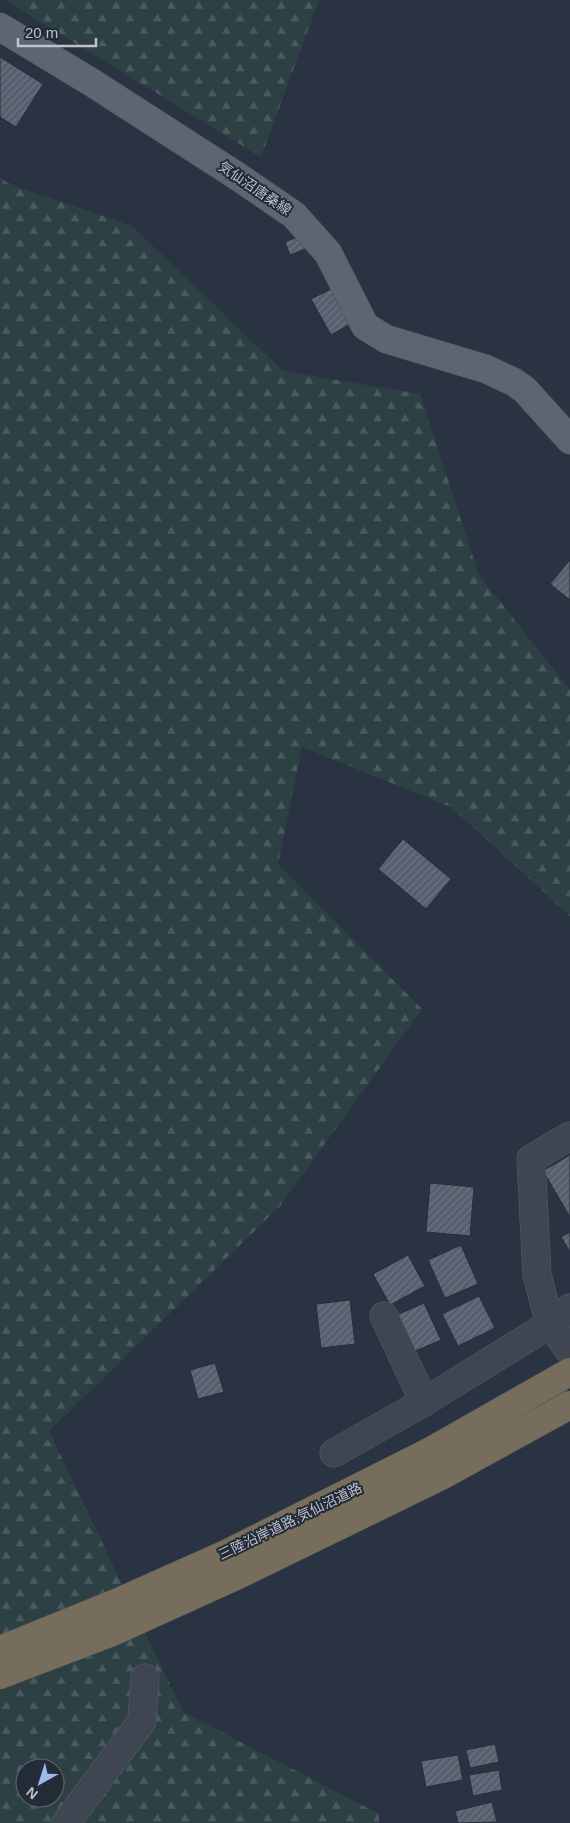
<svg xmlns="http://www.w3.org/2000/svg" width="570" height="1823" font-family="Helvetica,'Noto Sans JP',sans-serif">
<defs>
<pattern id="forest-firs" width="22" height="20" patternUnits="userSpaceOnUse" patternTransform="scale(1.25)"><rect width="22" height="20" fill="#2d4144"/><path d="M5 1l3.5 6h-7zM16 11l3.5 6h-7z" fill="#4a5b5e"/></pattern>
<pattern id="building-hatch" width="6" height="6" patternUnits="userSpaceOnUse" patternTransform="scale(1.25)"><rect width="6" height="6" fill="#565f6e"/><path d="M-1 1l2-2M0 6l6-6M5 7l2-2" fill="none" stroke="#6c7481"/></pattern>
</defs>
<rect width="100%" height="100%" fill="#2a3342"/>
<path fill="url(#forest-firs)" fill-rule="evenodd" d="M 5,0 L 319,0 L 261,157 Z
M 0,178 L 10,184 L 132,226 L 283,371 L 420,394 L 479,575 L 570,690 L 570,916 L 451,807 L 302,747 L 278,864 L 422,1009 L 280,1206 L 49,1431 L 183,1712 L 379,1814 L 379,1823 L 0,1823 ZM 25,1768 L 55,1768 L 55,1798 L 25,1798 Z"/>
<path fill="url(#building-hatch)" stroke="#252d39" d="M 0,57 L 43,84 L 16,127 L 0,117 Z
M 305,234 L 310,247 L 290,255 L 285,242 Z
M 333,288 L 352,323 L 331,335 L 311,299 Z
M 570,560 L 570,600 L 550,584 Z
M 403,839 L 451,879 L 426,909 L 378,869 Z
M 570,1155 L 570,1217 L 543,1171 Z
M 430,1183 L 474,1187 L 470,1236 L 426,1232 Z
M 570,1232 L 570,1252 L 561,1237 Z
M 461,1245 L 478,1284 L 445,1298 L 428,1260 Z
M 408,1255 L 425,1286 L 390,1305 L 373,1274 Z
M 479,1296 L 495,1328 L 458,1346 L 442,1314 Z
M 350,1300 L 355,1344 L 321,1348 L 316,1304 Z
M 424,1303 L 441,1340 L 413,1352 L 397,1315 Z
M 215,1363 L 224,1392 L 198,1399 L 190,1370 Z
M 495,1744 L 499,1762 L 470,1768 L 466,1750 Z
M 458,1755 L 463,1780 L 426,1787 L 421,1761 Z
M 499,1770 L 502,1790 L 473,1796 L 469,1775 Z
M 492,1802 L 497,1822 L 458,1823 L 455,1811 Z"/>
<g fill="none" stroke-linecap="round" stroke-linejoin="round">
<g stroke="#5a616c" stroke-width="29">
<path id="minor" d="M 384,1316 L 424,1402
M 568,1349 L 550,1324 L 537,1275 L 531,1159 L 570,1136
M 334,1453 L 424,1402 L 550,1324 L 570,1308
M 66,1823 L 142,1721 L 145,1678"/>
</g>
<g stroke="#484f5b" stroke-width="29">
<path id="major" d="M 0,27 L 91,82 L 237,176 L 294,215 L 328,253 L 365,326 L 386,339 L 486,369 L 514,382 L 525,390 L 570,440"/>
</g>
<g stroke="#464e59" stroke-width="29">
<path id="highway" d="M 0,1650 L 116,1603 L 226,1554 L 429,1452 L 570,1372
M 0,1675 L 110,1633 L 238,1575 L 441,1476 L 570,1405"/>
</g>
<use href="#minor" stroke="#3f4652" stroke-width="28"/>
<use href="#major" stroke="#5d6571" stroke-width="28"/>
<use href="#highway" stroke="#776d5c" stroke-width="28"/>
</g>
<g text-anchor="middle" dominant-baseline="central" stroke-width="4" stroke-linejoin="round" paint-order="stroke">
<g font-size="14" fill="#bcc1cb" stroke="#232b37">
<text transform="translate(255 188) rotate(34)">気仙沼唐桑線</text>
<text transform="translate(290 1521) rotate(-26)">三陸沿岸道路;気仙沼道路</text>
</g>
</g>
<g transform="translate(40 1783) rotate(219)"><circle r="24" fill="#232b37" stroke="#606772"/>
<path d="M0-4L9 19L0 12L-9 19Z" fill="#9dbaef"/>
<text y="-8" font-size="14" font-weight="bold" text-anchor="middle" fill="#bcc1cb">N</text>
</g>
<path d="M18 38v8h78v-8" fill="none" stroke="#bcc1cb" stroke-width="2.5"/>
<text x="25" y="38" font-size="15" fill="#bcc1cb" stroke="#232b37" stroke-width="4" paint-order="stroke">20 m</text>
</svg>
